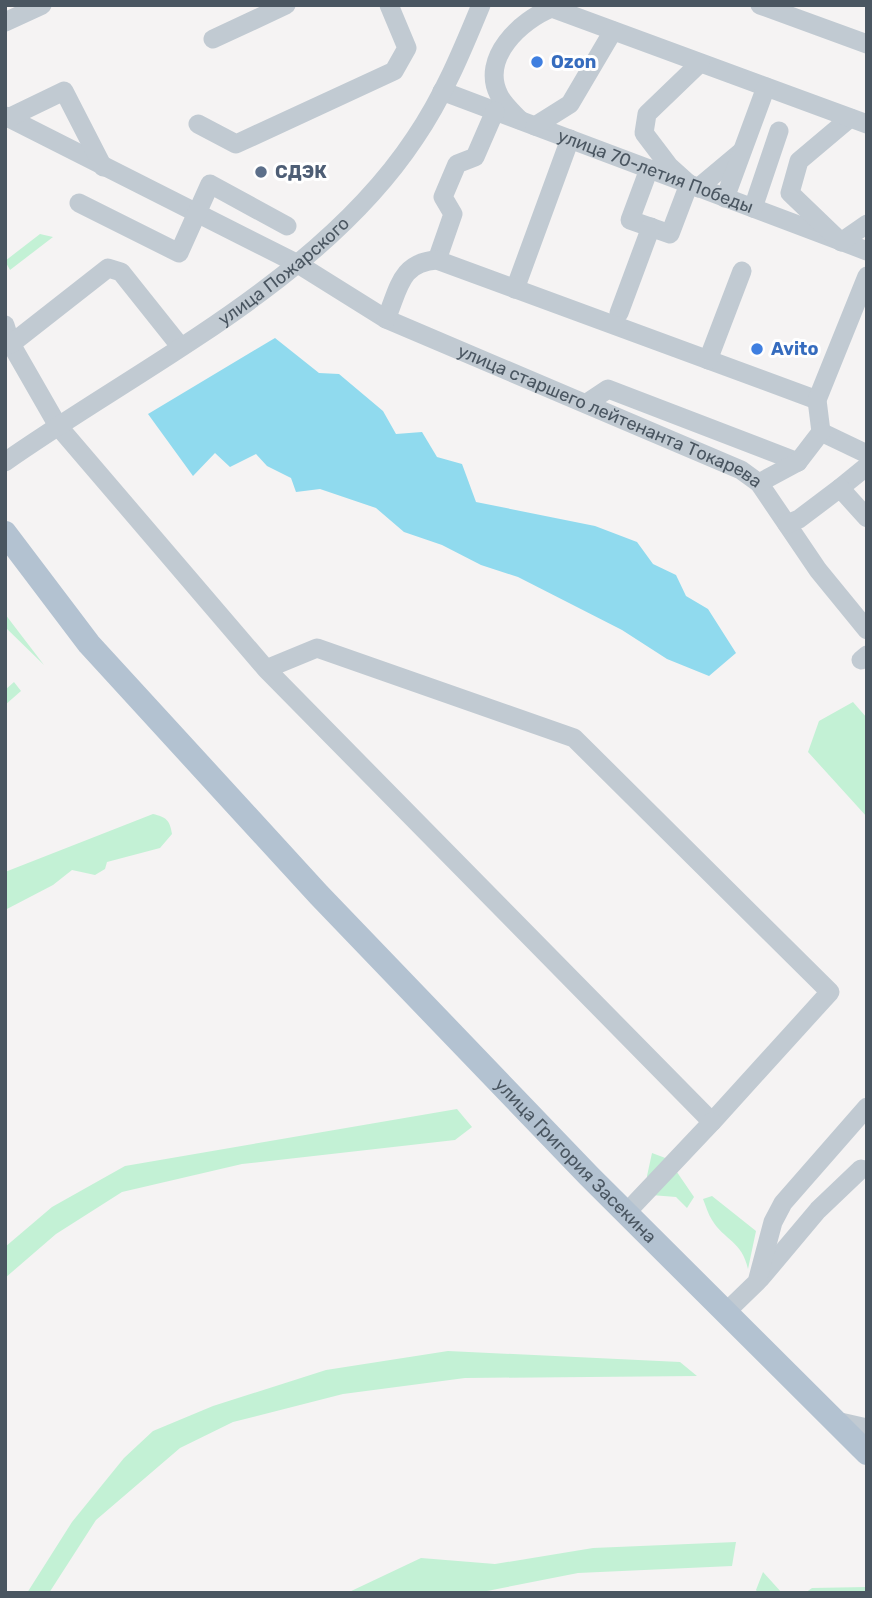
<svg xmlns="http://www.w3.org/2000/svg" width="872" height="1598" font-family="Rubik,sans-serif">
<rect width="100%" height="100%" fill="#f5f3f3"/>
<path fill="#c3f1d5" d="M 40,234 L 53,237 L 10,270 L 5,261 Z
M 5,614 L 44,665 L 5,627 Z
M 14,682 L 21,691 L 5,705 L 5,690 Z
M 853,702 L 867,718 L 867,817 L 808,752 L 819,721 Z
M 153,814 C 166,817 170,820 172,834 L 160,848 L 107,862 L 105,869 L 95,875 L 72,870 L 53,885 L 5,910 L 5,872 Z
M 457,1109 L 472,1127 L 455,1140 L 242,1164 L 122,1192 L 56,1234 L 5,1278 L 5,1247 L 52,1207 L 125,1166 Z
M 652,1153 L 668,1159 L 694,1197 L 687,1208 L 676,1197 L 651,1195 L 647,1176 Z
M 712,1196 L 756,1231 L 748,1269 C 742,1241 724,1240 712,1220 C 708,1214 706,1206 703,1199 Z
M 448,1351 L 680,1362 L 697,1376 L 465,1378 L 343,1394 L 233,1422 L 180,1448 L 96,1520 L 49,1593 L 27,1593 L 72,1522 L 124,1458 L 153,1431 L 213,1406 L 326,1370 Z
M 736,1542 L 732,1566 L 578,1573 L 477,1593 L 347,1593 L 421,1558 L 495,1564 L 593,1548 Z
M 763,1572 L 782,1593 L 758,1593 L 756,1590 Z
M 867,1587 L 867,1593 L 805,1593 L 812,1588 Z"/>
<path fill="#90daee" d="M 275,338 L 319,373 L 339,374 L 383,411 L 396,434 L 422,432 L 437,457 L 462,464 L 476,502 L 595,526 L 637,542 L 653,564 L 676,575 L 686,596 L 708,609 L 736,653 L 709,676 L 667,659 L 622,630 L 518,577 L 481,565 L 442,545 L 404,532 L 376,508 L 320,489 L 296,492 L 291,478 L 267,466 L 256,454 L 230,467 L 215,453 L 193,476 L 148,414 Z"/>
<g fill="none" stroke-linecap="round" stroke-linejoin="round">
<g stroke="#c1cad2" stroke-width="19">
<path d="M 760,5 L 867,44"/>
<path d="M 5,22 L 42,5"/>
<path d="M 213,39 L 286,5"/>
<path id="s1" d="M 442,91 L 867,251"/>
<path id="s2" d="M 5,116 L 298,264 L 386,319 L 741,470 L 759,483 L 818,570 L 867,630"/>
<path d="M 8,118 L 64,91 L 103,167"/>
<path d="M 850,118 L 799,161 L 790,193 L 841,242 L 867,224"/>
<path d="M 520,120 C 513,113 503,104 499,95 C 480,58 521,20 552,8 L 867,124"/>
<path d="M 198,124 L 236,144 L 394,71 L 407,48 L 389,5"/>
<path d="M 535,126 L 570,104 L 613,31"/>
<path d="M 649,169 L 630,220 L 670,234 L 689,184 L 669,166 L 644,133 L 647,114 L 700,63"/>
<path d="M 698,188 L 741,152"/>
<path d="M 725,198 L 766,87"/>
<path d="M 79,203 L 179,253 L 210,184 L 287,226"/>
<path d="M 753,208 L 779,131"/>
<path d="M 437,260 L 453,214 L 443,197 L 457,164 L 475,157 L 495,111"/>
<path d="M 515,289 L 570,139"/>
<path d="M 619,313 L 651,227"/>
<path d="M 386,319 C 399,289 400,262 437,260 L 817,400"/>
<path d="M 5,325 L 11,344 L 58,426 L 266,669 L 712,1122 L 830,992 L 574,738 L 317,648 L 266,669"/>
<path d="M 11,344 L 108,268 L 121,272 L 180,346"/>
<path d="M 708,360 L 742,271"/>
<path d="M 587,403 L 608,389 L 798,462"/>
<path d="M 821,432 L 817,400 L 867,276"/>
<path d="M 821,432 L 867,454"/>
<path id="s3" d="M 5,462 C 142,366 321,280 415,138 C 443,97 462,51 481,5"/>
<path d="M 759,483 L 798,462 L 821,432"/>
<path d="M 840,488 L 867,466"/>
<path d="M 787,524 L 799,519 L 840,488 L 867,518"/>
<path d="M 861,660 L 867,655"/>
<path d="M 626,1213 L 712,1122"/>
<path d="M 760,1279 L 818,1210 L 861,1169"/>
<path d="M 725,1313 L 757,1282 L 773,1222 L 783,1203 L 867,1107"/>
<path d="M 836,1421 L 867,1428"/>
</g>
<path stroke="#b3c2d1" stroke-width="24" id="s4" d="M 5,533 L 89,644 L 319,895 L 589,1176 L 867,1453"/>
</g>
<g fill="#3f7fe0" stroke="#fff" stroke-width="2.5">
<circle cx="537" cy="62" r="7"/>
<circle cx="757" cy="349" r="7"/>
</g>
<circle fill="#5c6f8a" stroke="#fff" stroke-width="2.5" cx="261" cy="172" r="7"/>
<g text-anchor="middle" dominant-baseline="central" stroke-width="6" stroke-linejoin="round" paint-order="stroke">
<g font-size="18" font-weight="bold" fill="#366cbe" stroke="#fff" text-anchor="start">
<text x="551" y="62">Ozon</text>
<text x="771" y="349">Avito</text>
</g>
<g font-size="18" fill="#4a5661" stroke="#fff">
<text stroke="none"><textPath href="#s1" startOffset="228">улица 70-летия Победы</textPath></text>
<text stroke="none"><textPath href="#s3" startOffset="338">улица Пожарского</textPath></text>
<text stroke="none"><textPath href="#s2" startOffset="676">улица старшего лейтенанта Токарева</textPath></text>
<text stroke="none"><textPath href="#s4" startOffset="849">улица Григория Засекина</textPath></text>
</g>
<g font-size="18" font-weight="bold" fill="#4e5e75" stroke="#fff" text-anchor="start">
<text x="275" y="172">СДЭК</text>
</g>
</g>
<rect width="872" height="1598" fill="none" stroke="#4a5661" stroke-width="14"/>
</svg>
